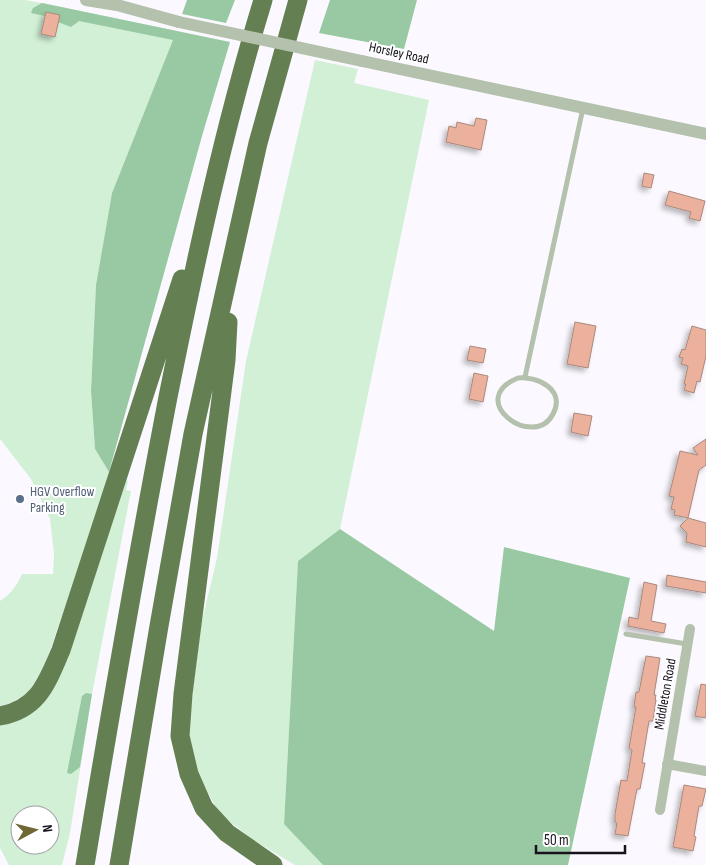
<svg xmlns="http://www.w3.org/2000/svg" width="706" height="865" font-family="'Sofia Sans Condensed',sans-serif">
<defs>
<filter id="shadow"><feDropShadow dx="-3.5" dy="3.5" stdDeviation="2.5" flood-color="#0004"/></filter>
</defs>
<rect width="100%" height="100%" fill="#fbf9ff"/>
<path fill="#d1f0d6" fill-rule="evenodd" d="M 0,0 L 25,0 L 42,3 L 177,31 L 112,193 L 96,285 L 91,391 L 95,449 L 109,472 C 96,524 78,574 59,624 C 51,646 45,672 30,690 C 23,698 10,704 0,706 L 0,601 C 11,594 17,585 22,574 L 53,574 L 54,554 L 50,519 L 31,479 L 0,439 Z
M 315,60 L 358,69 L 354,83 L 429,100 L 340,529 L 298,561 L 284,823 L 323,865 L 295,865 L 255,841 L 220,814 L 198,775 L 187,737 L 201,625 L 217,558 L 246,361 Z
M 124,480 L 128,481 L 126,490 L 131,491 L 92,694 L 70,833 L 62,865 L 9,865 L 0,848 L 0,725 C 24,722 41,708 53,688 ZM 20,815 L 50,815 L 50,845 L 20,845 Z"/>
<path fill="#99c9a2" d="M 187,0 L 235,0 L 226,23 L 182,14 Z
M 330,0 L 417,0 L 404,49 L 319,33 Z
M 42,3 L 230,42 L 202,136 L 109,472 L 95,449 L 91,391 L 96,285 L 112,193 L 173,40 L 79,21 L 71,27 L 58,22 L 59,15 L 46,12 L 45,16 L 31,13 L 33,8 Z
M 340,529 L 494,631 L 504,547 L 630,578 L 568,865 L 323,865 L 284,824 L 298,561 Z
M 86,693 L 92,694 L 80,767 L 71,774 L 67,773 L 82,696 Z"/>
<path fill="#ebb19d" stroke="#aa887d" filter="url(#shadow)" d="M 46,12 L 60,15 L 55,37 L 41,34 Z
M 476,118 L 487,120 L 481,150 L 446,142 L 449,126 L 456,128 L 457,122 L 474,126 Z
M 644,173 L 654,175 L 651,188 L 642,186 Z
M 669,191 L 705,201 L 700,221 L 689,218 L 691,212 L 665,205 Z
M 575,322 L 596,326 L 588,368 L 567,364 Z
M 692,326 L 706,330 L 706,356 L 700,382 L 697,381 L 694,393 L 684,390 L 686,384 L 684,384 L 688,366 L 681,364 L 683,358 L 679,357 L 682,349 L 685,350 Z
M 470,346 L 486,349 L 483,363 L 467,360 Z
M 474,373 L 488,376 L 483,402 L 469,399 Z
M 574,413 L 592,416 L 588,436 L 571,432 Z
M 706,439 L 706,465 L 699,470 L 688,518 L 674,515 L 675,510 L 671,509 L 674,497 L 669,496 L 680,451 L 698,455 L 693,448 Z
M 688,518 L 706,523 L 706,547 L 686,542 L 687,533 L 680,526 Z
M 667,575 L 706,582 L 706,593 L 666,586 Z
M 644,582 L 657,585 L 651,621 L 666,624 L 664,633 L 628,626 L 629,617 L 638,619 Z
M 646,656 L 660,658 L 654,695 L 656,695 L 655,700 L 656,700 L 653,721 L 649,721 L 642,763 L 645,763 L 643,773 L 640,789 L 637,789 L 628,836 L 615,834 L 617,823 L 615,822 L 615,814 L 621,780 L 627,781 L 632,750 L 629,748 L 636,707 L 634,707 L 636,692 L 639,692 Z
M 701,684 L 706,685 L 706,718 L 695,716 Z
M 684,785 L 706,789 L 702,806 L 699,806 L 694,836 L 696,837 L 693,851 L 673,847 Z"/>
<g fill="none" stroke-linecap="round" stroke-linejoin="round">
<path stroke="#b4c1ac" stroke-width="5" d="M 525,377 L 583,108
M 518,378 C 538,376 566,390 553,414 C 534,451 464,400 518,378 Z
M 626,634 L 687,644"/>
<path stroke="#b4c1ac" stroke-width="10" d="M 667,764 L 706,771
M 660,810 L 690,629"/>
<path stroke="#b4c1ac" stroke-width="12" d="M 86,0 L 117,5 L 179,22
M 362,61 L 706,134"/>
<path stroke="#647f52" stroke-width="19" d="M 228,322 L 226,360 L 183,694 L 180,736 L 189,774 L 204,808 L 227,833 L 273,865
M 0,716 C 39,709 47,682 61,650 L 182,279
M 85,865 C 111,709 138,553 168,397 C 195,263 223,131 263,0
M 119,865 L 159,626 L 193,434 L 258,143 L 298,0"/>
<path stroke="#b4c1ac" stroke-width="12" d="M 179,22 L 362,61"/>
</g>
<circle fill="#5c6f8a" stroke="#fff" stroke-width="2" cx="20" cy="499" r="5"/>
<g text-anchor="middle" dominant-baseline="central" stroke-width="4" stroke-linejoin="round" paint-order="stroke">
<g font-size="14" fill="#17121d" stroke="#fff">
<text transform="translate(399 53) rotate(12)">Horsley Road</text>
<text transform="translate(665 694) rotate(-80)">Middleton Road</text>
</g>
<g font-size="14" fill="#4e5e75" stroke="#fff" text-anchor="start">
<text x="30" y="491">HGV Overflow<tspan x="30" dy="16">Parking</tspan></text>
</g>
</g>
<g transform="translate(35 830) rotate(83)"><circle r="24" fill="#ffffff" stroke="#a2a0a5"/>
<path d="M0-4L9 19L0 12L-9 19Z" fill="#706734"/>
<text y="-8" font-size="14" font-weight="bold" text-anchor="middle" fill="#17121d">N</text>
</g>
<path d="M536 845v8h89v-8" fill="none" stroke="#17121d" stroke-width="2.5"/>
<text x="544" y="845" font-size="15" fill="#17121d" stroke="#ffffff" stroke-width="4" paint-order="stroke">50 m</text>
</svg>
